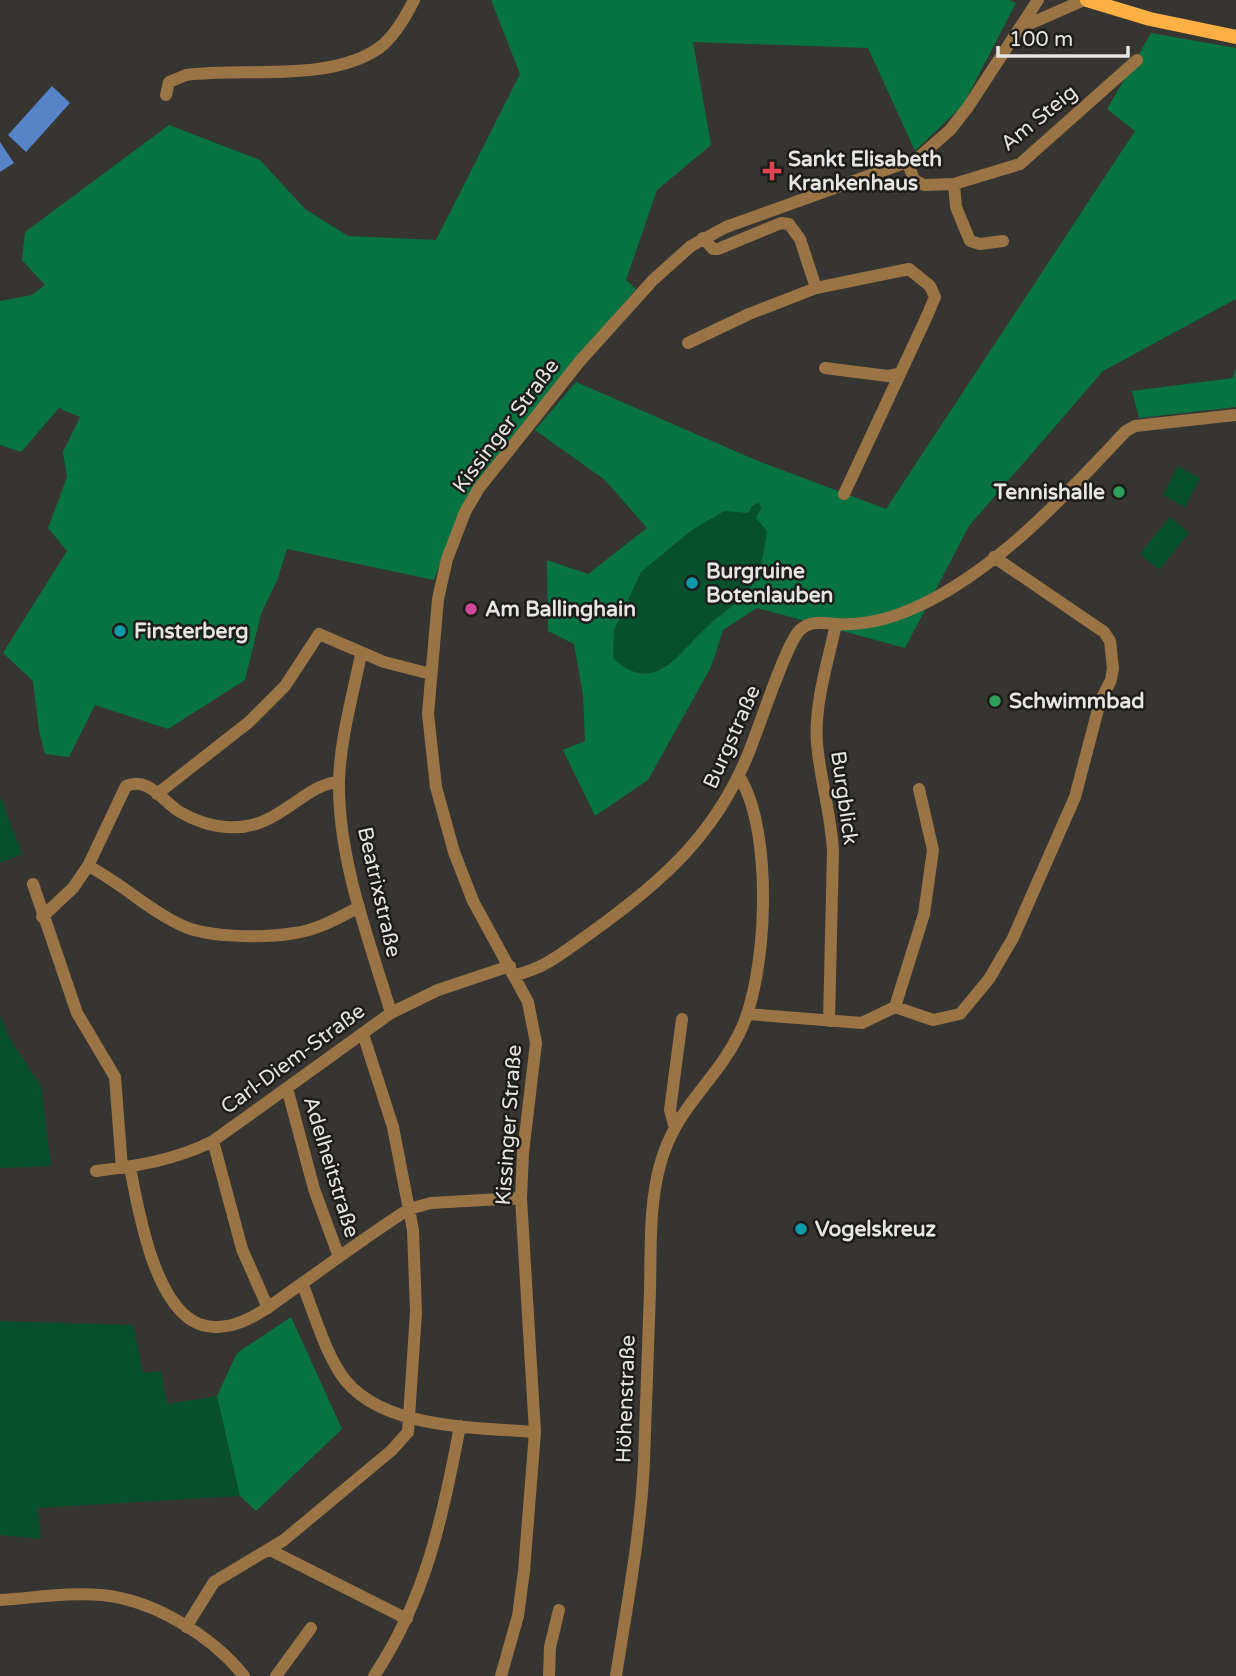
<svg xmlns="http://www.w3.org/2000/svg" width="1236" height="1676" font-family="'Varela Round',sans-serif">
<rect width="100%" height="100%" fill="#363532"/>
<path fill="#07502d" d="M 1178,466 L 1200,478 L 1185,507 L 1163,495 Z
M 759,503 L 761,508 L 756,518 L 767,531 C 764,551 762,571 750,588 C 740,602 722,613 709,625 C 678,652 656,698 613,658 L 614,630 L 641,572 L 692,530 L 724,510 L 748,513 L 753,505 Z
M 1170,517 L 1189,533 L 1159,570 L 1140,554 Z
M 0,796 L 22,854 L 0,863 Z
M 0,1016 L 10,1039 L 41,1086 L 51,1166 L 0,1168 Z
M 0,1321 L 133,1325 L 143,1373 L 161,1371 L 167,1404 L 217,1396 L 240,1496 L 38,1508 L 41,1539 L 0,1535 Z"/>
<path fill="#077343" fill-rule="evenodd" d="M 491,0 L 1009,0 L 1016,3 L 963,105 L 915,151 L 868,48 L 693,42 L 711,145 L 657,190 L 626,280 L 636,289 L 556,382 L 452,531 L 434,580 L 287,549 L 278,578 L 261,614 L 245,680 L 168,729 L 95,705 L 69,757 L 45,754 L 39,731 L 33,681 L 3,653 L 67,551 L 48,528 L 67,477 L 63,452 L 80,417 L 59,408 L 21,452 L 0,445 L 0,301 L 32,295 L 45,285 L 22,260 L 25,232 L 169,125 L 260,160 L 305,209 L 348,236 L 436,240 L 520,74 Z
M 1151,33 L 1236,48 L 1236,299 L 1103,371 L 969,526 L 905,648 L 757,608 L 723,630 L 711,667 L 648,780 L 595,816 L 563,750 L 585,741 L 583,695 L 574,644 L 548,631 L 547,560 L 588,574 L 647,528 L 605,480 L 535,430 L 576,382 L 758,461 L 886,509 L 1135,131 L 1107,109 ZM 759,503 L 761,508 L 756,518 L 767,531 C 764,551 762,571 750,588 C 740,602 722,613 709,625 C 678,652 656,698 613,658 L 614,630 L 641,572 L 692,530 L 724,511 L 748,513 L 753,505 Z
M 1236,368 L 1236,407 L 1139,418 L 1132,391 L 1233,378 Z
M 291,1317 L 342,1429 L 256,1511 L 240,1496 L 217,1396 L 237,1353 Z"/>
<path fill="#5784c8" d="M 52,86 L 70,103 L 26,152 L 8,135 Z
M 0,142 L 14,163 L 0,172 Z"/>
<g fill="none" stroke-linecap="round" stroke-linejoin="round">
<path stroke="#9a7445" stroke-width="12" d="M 1020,28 L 1084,0
M 166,95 L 169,82 L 186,75 C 243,67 329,83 379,48 C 394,37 406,16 414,0
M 908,163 L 914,180 L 924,185 L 954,184 L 1020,164 L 1137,60
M 954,184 L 956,207 L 970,241 L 980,244 L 1003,241
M 703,238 L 713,249 L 718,249 L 781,223 L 789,224 L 800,239 L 816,288
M 688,343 L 749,314 L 816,288 L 909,269 L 930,286 L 935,297 L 927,316 L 844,494
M 825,368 L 888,376 L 898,374
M 361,654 C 353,695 340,739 339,782 C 338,860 369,939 391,1013
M 157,794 L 249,722 L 285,686 L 319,634 L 384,662 L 431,674
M 88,866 C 122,883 149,911 183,926 C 209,938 267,938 295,933 C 318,930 340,917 359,907
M 33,884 L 77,1013 L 115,1077 L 122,1168
M 42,917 L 73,888 L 88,866 L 126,786 C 149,776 162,801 180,812 C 193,820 211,826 226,827 C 278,832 302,784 339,782
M 515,975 C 547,968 566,950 592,932 C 663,881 716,834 749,752 C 759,728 786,643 800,630 C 811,620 822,623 835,624 C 870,626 900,616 931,600 C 1007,560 1068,492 1126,431 L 1135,426 L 1236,415
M 895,1007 L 933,1020 L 960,1014 L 989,979 L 1013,938 L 1075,797 L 1100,702 L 1111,680 L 1113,668 L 1110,641 L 1104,632 L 994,557
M 747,1014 L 862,1023 L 895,1007 L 924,914 L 933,850 L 919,789
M 829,1021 L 833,851 C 831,814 820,779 817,743 C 814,704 828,662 836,624
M 287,1088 L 314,1189 L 339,1257
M 674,1125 L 670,1110 L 682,1019
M 213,1141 L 242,1249 L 268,1308
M 130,1167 C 138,1209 154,1306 199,1324 C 211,1329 229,1327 241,1322 C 264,1313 283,1296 304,1282 C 339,1257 373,1232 409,1209 L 431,1203 L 521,1198
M 96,1171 C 137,1166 176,1160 213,1141 L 391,1013 L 438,990 L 510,966
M 302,1283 C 314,1313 323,1346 340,1373 C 377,1430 475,1427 535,1432
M 270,1550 L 407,1619
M 0,1600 C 34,1598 68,1592 102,1595 C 154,1600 212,1636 244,1676
M 186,1627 L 214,1582 L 284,1540 L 392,1450 L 408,1432 L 416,1312 L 413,1230 L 393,1127 L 363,1034
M 276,1676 L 311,1628
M 374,1676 C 426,1598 443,1516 460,1426
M 501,1676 L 518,1616 L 524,1571 L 535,1432 L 521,1198 L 523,1153 L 536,1043 L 528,1002 L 473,901 L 454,852 L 436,787 L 428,714 L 438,599 L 447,559 L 465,512 L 479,488 L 580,361 L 653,280 L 691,246 L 726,227 L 918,158 L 950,130 L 968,107 L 1038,0
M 549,1676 L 550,1647 L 559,1610
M 616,1676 C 627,1605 641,1532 644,1461 C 646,1404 648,1348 650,1291 C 651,1249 649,1205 660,1165 C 676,1106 715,1083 739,1034 C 768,977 774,831 739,776"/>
<path stroke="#feb044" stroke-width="14" d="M 1087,0 L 1150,19 L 1236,37"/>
</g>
<path fill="#e0444e" stroke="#1d1c1b" stroke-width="2.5" d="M768.5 160.5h7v7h7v7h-7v7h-7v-7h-7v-7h7z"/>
<g fill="#2e9e5b" stroke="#1d1c1b" stroke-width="2.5">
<circle cx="1119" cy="492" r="7"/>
<circle cx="995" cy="701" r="7"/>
</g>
<g fill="#0f9aa8" stroke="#1d1c1b" stroke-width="2.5">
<circle cx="692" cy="583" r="7"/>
<circle cx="120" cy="631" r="7"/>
<circle cx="801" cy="1229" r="7"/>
</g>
<circle fill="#d1479c" stroke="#1d1c1b" stroke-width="2.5" cx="471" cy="609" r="7"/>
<g text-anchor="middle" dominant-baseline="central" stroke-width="5" stroke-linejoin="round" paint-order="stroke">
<g font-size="21" fill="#e6e5e3" stroke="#1d1c1b">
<text transform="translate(1039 118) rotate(-39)">Am Steig</text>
<text transform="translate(506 426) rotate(-53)">Kissinger Straße</text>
<text transform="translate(732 737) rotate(-66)">Burgstraße</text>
<text transform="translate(844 798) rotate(82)">Burgblick</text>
<text transform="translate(379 892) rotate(77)">Beatrixstraße</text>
<text transform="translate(293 1059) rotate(-36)">Carl-Diem-Straße</text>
<text transform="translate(509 1125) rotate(-86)">Kissinger Straße</text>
<text transform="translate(331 1167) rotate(73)">Adelheitstraße</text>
<text transform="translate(626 1399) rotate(-88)">Höhenstraße</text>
</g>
<g font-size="21" font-weight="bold" fill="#e6e5e3" stroke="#1d1c1b" text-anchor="start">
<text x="788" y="159">Sankt Elisabeth<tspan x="788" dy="24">Krankenhaus</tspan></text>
<text x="1105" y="492" text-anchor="end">Tennishalle</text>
<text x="706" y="571">Burgruine<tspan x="706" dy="24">Botenlauben</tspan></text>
<text x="485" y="609">Am Ballinghain</text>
<text x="134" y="631">Finsterberg</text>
<text x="1009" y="701">Schwimmbad</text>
<text x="815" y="1229">Vogelskreuz</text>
</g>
</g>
<path d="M998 46v10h130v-10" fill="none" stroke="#e6e5e3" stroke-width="3.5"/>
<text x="1009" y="46" font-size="21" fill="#e6e5e3" stroke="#1d1c1b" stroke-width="5" paint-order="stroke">100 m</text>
</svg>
